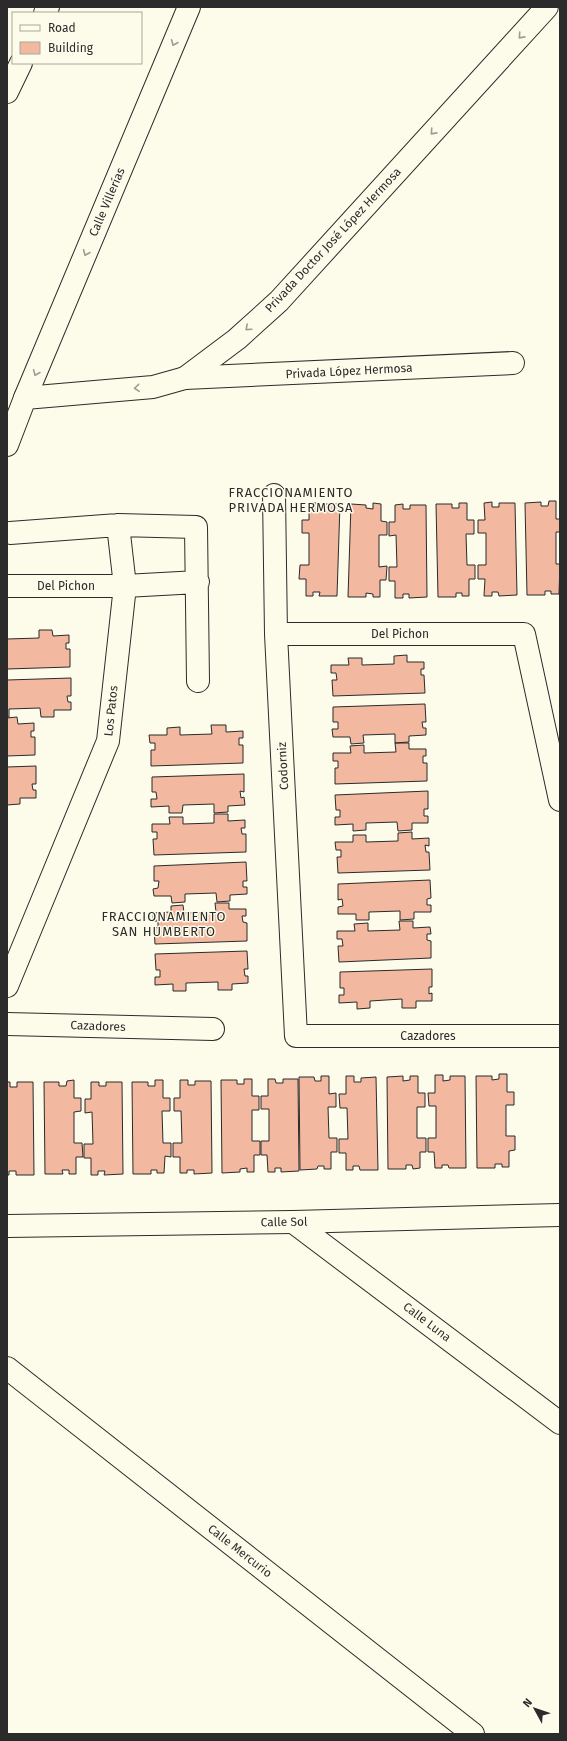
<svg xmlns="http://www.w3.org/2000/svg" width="567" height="1741" font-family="'Fira Sans',sans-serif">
<rect width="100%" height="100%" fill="#fdfbea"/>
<path fill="#f2b8a0" stroke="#2b2b2b" d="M 549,501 L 556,501 L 556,519 L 560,519 L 560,532 L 556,532 L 556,564 L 560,564 L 559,594 L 551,594 L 551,591 L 545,591 L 545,595 L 527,595 L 525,503 L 541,502 L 541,506 L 548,506 Z
M 492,502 L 492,507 L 499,507 L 499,503 L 515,503 L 517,595 L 499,596 L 498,592 L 492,592 L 492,596 L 484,596 L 485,579 L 478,579 L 478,565 L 486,565 L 486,533 L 478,533 L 478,520 L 485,520 L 484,503 Z
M 309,503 L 317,503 L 317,508 L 324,508 L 324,504 L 340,504 L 337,596 L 319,596 L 320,592 L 313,592 L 313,596 L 306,596 L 306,579 L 299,579 L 300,565 L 309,565 L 309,533 L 302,533 L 302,520 L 309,520 Z
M 373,503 L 381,504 L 381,521 L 387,522 L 387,535 L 379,535 L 379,567 L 387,566 L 386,580 L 380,580 L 380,597 L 373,597 L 373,594 L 366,593 L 366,597 L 348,597 L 351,504 L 366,505 L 366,508 L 373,509 Z
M 459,503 L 467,503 L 467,520 L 474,520 L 474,534 L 466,534 L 467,565 L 475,565 L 475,579 L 469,579 L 469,596 L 462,596 L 462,593 L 456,593 L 456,597 L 438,597 L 436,504 L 452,504 L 452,508 L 459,508 Z
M 403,504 L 403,509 L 410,509 L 410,505 L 426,505 L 427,597 L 409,598 L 409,594 L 403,594 L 403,598 L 395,598 L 395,581 L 389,581 L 389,567 L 397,567 L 396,535 L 389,536 L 389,522 L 395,522 L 395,505 Z
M 39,630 L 52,630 L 53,636 L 69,635 L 69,643 L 66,643 L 66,649 L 70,649 L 70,667 L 7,669 L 7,639 L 39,638 Z
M 407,655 L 407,662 L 424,662 L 424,669 L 421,669 L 421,675 L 424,675 L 425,693 L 333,696 L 332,680 L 337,680 L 336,673 L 331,673 L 331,665 L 349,665 L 348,658 L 362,658 L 362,665 L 394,664 L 394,656 Z
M 71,678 L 71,696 L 67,696 L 68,702 L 71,702 L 71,710 L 54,710 L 54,717 L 41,717 L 40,708 L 9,709 L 9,717 L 7,717 L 7,680 Z
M 425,704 L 426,722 L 422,722 L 423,728 L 426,728 L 426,735 L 409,736 L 409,742 L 395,743 L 395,734 L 363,735 L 364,743 L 351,744 L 350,737 L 333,737 L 332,729 L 338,729 L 338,722 L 333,722 L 333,707 Z
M 17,717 L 18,724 L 34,723 L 34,731 L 31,731 L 31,737 L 35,737 L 35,755 L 7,756 L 7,718 Z
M 211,725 L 226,725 L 226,732 L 243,731 L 243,738 L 239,738 L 239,745 L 243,745 L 243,763 L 151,766 L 151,750 L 155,750 L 155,743 L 150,743 L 149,735 L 167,735 L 167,728 L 180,727 L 180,735 L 212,734 Z
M 395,743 L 409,743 L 409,749 L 426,749 L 426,756 L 423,756 L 423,763 L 427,763 L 427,781 L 335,784 L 335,768 L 338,768 L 338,761 L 333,761 L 333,753 L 351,753 L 350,746 L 364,745 L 364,753 L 396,752 Z
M 36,766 L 36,784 L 32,784 L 33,790 L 36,790 L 36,798 L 20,798 L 20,804 L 7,805 L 7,767 Z
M 244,774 L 244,792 L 240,791 L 241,798 L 244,797 L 245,805 L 228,806 L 228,812 L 214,813 L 214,804 L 183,805 L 182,813 L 169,813 L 169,806 L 151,807 L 151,799 L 157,799 L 156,792 L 152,792 L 152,777 Z
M 428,791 L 428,809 L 424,809 L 424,816 L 428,816 L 428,823 L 412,823 L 412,830 L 398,831 L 397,822 L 366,823 L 366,830 L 353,831 L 353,824 L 335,825 L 335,817 L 340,817 L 340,810 L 336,810 L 335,795 Z
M 214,814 L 228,814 L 228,821 L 245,820 L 245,828 L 241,828 L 242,834 L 246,834 L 246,852 L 154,855 L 153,839 L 157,839 L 157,832 L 152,832 L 152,824 L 170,824 L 169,817 L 183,817 L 183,824 L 214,823 Z
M 412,832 L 412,839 L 429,838 L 429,846 L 425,845 L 426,852 L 429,852 L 430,870 L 338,873 L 337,857 L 341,857 L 341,850 L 336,850 L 335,842 L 353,842 L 353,835 L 366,835 L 366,842 L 398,841 L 398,833 Z
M 246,862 L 247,881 L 243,881 L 243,887 L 247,887 L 247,894 L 230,895 L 230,901 L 217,902 L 216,893 L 185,894 L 185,902 L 172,903 L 171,896 L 154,896 L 153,889 L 158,888 L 159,881 L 154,881 L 154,866 Z
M 430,880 L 431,898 L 427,899 L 427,905 L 431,905 L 431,912 L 414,912 L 414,919 L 400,920 L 400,911 L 369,912 L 369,920 L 356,920 L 356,914 L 338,914 L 338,907 L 343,906 L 342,899 L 338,900 L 338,884 Z
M 215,903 L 229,903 L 229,909 L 246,909 L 246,916 L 242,916 L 243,922 L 247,923 L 247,941 L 155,944 L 154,927 L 158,928 L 158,921 L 153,921 L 153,913 L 171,912 L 171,906 L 183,905 L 184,913 L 216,912 Z
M 399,921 L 413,921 L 413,928 L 430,927 L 431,934 L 427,934 L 427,940 L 431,941 L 431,958 L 339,962 L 338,946 L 343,946 L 342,939 L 337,939 L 337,931 L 355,931 L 354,924 L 368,923 L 368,931 L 400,930 Z
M 247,951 L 248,969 L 244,969 L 245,976 L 248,976 L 248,983 L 232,984 L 232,990 L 218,990 L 218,982 L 186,983 L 186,991 L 173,991 L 173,984 L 155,985 L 155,977 L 160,977 L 160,970 L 156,970 L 155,954 Z
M 432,969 L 432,987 L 429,987 L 429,994 L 432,993 L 432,1001 L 416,1001 L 416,1008 L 402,1008 L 402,999 L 370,1001 L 370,1008 L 357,1009 L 357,1002 L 339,1003 L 339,995 L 344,995 L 344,988 L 340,988 L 340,972 Z
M 499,1074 L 507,1074 L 507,1092 L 514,1092 L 514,1105 L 506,1105 L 506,1136 L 515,1136 L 515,1150 L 509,1151 L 509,1167 L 502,1167 L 502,1164 L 495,1164 L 495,1168 L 477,1168 L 476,1076 L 492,1076 L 492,1080 L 499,1079 Z
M 435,1075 L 443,1075 L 443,1081 L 450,1080 L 450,1076 L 465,1076 L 466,1168 L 449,1168 L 448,1165 L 442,1165 L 442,1168 L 435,1168 L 434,1152 L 428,1152 L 428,1138 L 436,1138 L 436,1106 L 429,1106 L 428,1093 L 435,1093 Z
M 321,1076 L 329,1076 L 329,1094 L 336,1093 L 336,1107 L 328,1107 L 329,1138 L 337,1138 L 337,1152 L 331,1152 L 331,1169 L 324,1169 L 324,1166 L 318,1166 L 317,1169 L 300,1170 L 299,1077 L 314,1077 L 315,1081 L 321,1081 Z
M 346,1076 L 354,1076 L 354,1082 L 361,1082 L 361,1078 L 376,1077 L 378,1170 L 360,1170 L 359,1166 L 353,1166 L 353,1170 L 346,1170 L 346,1153 L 339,1153 L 339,1139 L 348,1139 L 347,1108 L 340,1108 L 339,1094 L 346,1094 Z
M 403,1076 L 403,1081 L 410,1080 L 410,1076 L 418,1076 L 418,1093 L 425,1093 L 425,1107 L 417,1107 L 417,1138 L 426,1138 L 426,1152 L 420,1152 L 420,1168 L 413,1169 L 412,1165 L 406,1165 L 406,1169 L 388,1169 L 387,1077 Z
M 244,1079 L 252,1079 L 252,1096 L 259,1096 L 259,1110 L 252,1110 L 252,1141 L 260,1141 L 260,1155 L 254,1155 L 254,1172 L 247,1172 L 247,1168 L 240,1169 L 240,1172 L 222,1173 L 221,1080 L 237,1080 L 237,1084 L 244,1084 Z
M 268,1079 L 275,1079 L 276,1083 L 283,1083 L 283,1079 L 298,1079 L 299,1171 L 281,1172 L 281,1168 L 275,1168 L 275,1172 L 268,1172 L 267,1155 L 261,1155 L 261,1141 L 269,1141 L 269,1109 L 261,1109 L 261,1096 L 268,1096 Z
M 74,1080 L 74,1098 L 81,1098 L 81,1111 L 74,1112 L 74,1143 L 82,1143 L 83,1157 L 76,1157 L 76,1174 L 69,1174 L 69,1170 L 62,1170 L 63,1174 L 45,1174 L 44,1082 L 59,1082 L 59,1086 L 66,1086 L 67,1081 Z
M 155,1080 L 163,1080 L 163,1098 L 170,1098 L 170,1111 L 162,1111 L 163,1143 L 171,1143 L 171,1157 L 165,1156 L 164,1173 L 157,1173 L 157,1170 L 151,1170 L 151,1174 L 133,1174 L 132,1082 L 148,1082 L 148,1086 L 155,1086 Z
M 180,1080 L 188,1080 L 188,1085 L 195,1085 L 195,1081 L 211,1081 L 212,1173 L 194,1174 L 194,1170 L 187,1170 L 187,1173 L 180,1173 L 180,1157 L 173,1157 L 173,1143 L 182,1143 L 181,1111 L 174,1111 L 174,1098 L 180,1098 Z
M 7,1082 L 10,1082 L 10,1087 L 17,1087 L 17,1082 L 33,1082 L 34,1175 L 16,1175 L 16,1171 L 9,1171 L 9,1175 L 7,1175 Z
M 91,1082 L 99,1082 L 99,1086 L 106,1086 L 106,1082 L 122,1082 L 123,1174 L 104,1175 L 105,1171 L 98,1171 L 98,1175 L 91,1175 L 91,1158 L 84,1158 L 84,1144 L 93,1144 L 92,1112 L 85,1113 L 85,1099 L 91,1099 Z"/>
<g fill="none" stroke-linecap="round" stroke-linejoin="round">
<g stroke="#2b2b2b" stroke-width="24">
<path id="minor" d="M 45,13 L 48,7
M 7,92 L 21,63
M 185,378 L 513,363
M 25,398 L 189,7
M 274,495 L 276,634 L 296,1036 L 560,1036
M 10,533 L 118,525 L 196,527 L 198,681
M 7,586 L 125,586 L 198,582
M 276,634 L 524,634 L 560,800
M 7,986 L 108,741 L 125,586 L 118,525
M 7,1024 L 213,1029
M 293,1222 L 560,1423
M 7,1368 L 473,1734"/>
</g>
<g stroke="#2b2b2b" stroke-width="24">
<path id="major" d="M 7,445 L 25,398 L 153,387 L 185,378 L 237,339 L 279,301 L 547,7
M 7,1226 L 293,1222 L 560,1215"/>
</g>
<use href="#minor" stroke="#fdfbea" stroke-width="22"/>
<use href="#major" stroke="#fdfbea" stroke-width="22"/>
</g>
<defs><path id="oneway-chevron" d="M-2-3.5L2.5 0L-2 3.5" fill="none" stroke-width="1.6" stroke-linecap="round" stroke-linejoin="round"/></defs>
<g stroke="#9e9d94">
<use href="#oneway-chevron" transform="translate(521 36) rotate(132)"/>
<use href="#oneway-chevron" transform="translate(174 43) rotate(113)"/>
<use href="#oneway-chevron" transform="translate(433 132) rotate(132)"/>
<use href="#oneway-chevron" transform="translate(86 253) rotate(113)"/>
<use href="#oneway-chevron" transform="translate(248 328) rotate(138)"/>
<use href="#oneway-chevron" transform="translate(36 373) rotate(113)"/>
<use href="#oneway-chevron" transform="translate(137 388) rotate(175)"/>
</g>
<g text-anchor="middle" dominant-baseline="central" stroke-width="3" stroke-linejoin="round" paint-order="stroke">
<g font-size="12" fill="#2b2b2b" stroke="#fdfbea">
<text transform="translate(107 202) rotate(-67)">Calle Villerías</text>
<text transform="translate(333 240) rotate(-47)">Privada Doctor José López Hermosa</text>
<text transform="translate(349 371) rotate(-3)">Privada López Hermosa</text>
<text x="66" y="586">Del Pichon</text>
<text x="400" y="634">Del Pichon</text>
<text transform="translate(111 711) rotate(-84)">Los Patos</text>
<text transform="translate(283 766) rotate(-93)">Codorniz</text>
<text transform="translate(98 1026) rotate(2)">Cazadores</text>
<text x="428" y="1036">Cazadores</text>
<text transform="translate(284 1222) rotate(-1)">Calle Sol</text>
<text transform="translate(427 1322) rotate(37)">Calle Luna</text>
<text transform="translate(240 1551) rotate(38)">Calle Mercurio</text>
</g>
<g font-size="13" letter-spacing="1" fill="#2b2b2b" stroke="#fdfbea">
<text x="291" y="492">FRACCIONAMIENTO<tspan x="291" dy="15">PRIVADA HERMOSA</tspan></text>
<text x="164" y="916">FRACCIONAMIENTO<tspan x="164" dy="15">SAN HUMBERTO</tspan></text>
</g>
</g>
<rect width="567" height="1741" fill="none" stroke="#2b2b2b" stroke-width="16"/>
<rect x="12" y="12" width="130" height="52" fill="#fdfbea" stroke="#a9a89e"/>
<rect x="20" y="25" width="20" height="6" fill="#fdfbea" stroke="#a9a89e"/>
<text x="48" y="32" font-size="12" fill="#2b2b2b">Road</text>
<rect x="20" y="42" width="20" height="12" fill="#f2b8a0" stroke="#a9a89e"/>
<text x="48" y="52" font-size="12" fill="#2b2b2b">Building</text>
<g transform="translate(535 1709) rotate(310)" stroke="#fdfbea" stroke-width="3" paint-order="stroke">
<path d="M0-3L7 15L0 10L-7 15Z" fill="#2b2b2b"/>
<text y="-6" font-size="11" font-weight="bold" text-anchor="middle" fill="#2b2b2b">N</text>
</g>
</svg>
